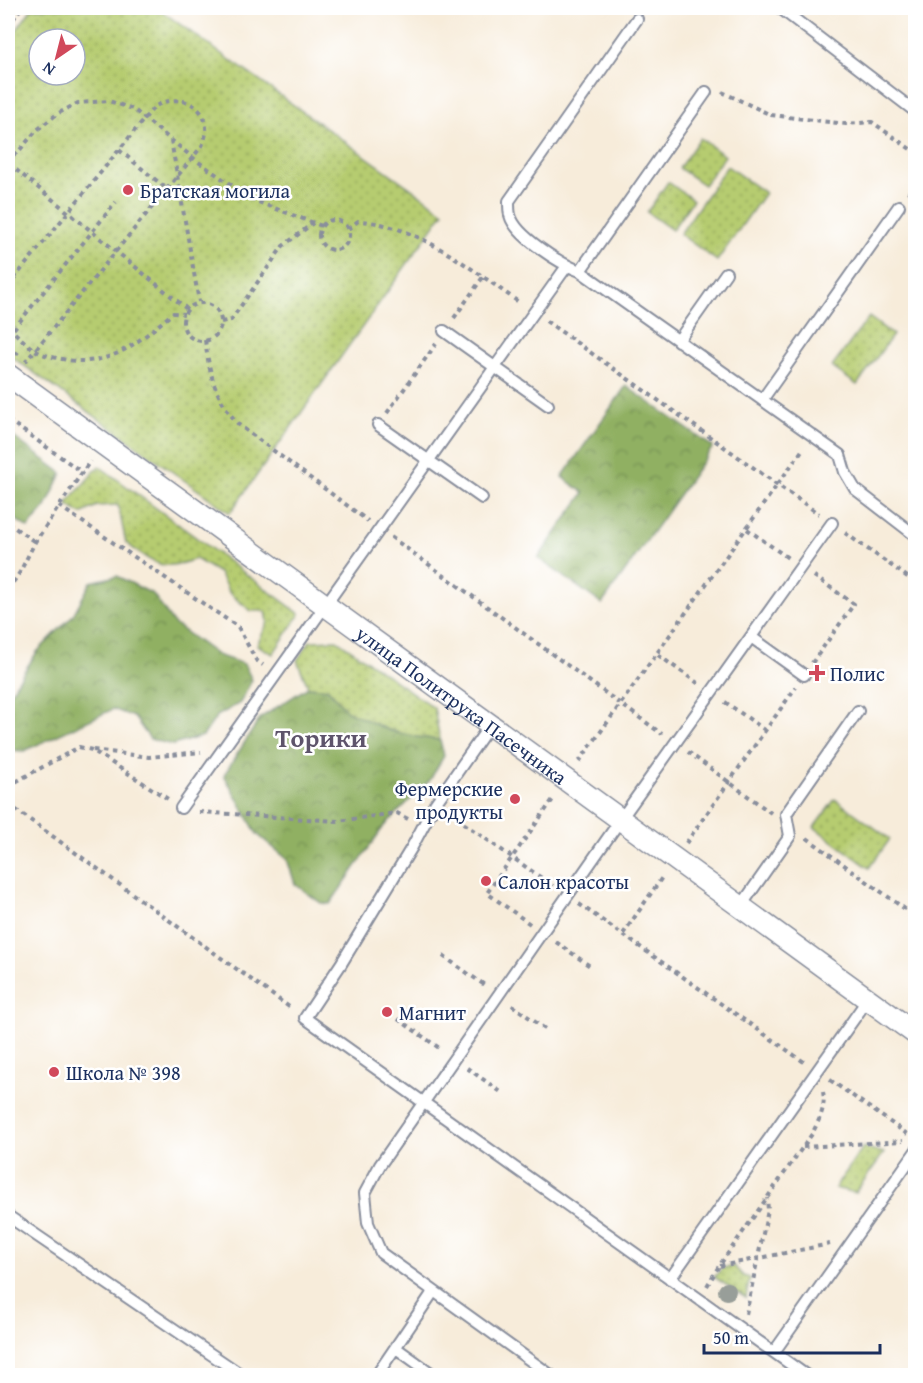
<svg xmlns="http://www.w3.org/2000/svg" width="923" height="1383" font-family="'Gentium Book Plus',serif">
<defs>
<pattern id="grass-dots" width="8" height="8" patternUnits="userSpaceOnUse" patternTransform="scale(1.5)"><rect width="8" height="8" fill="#b6cc70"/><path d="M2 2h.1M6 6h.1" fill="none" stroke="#93a65f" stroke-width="1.8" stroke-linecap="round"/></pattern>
<pattern id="forest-crowns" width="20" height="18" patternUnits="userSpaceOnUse" patternTransform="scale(1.5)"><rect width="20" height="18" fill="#90b062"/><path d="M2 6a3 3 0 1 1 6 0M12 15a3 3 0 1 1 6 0" fill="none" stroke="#759054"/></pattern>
</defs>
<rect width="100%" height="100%" fill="#fff"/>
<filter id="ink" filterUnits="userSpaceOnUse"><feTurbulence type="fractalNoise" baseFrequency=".0167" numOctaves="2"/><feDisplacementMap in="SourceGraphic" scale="12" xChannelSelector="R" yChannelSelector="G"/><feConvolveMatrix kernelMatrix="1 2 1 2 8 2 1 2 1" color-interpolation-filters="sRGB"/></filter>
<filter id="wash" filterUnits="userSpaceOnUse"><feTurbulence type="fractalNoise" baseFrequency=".008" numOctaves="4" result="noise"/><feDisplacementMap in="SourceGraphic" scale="24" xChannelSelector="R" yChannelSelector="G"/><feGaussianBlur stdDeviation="1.35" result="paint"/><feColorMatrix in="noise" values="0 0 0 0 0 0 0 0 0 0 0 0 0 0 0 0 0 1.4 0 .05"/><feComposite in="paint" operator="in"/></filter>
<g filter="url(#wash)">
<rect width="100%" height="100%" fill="#f7ecda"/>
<path fill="url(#grass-dots)" stroke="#687e67" stroke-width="1.5" fill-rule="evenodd" d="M 32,8 L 157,8 L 444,212 L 230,513 L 8,354 L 8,42 ZM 39,39 L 75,39 L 75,75 L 39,75 Z
M 700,138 L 725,156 L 704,185 L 679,168 Z
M 727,166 L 765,193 L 717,261 L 680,234 Z
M 668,182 L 693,200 L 672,230 L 647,212 Z
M 869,317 L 893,335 L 857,385 L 832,367 Z
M 99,466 L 300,614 L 273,654 L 257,645 L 268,622 L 266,611 L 251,611 L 230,594 L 219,573 L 196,559 C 160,572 155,564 126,543 L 118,505 L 97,506 L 81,514 L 66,504 Z
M 337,640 L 434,708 L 440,740 L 416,737 L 388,730 L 346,711 L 328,689 L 308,687 L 297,660 L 310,641 Z
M 835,799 L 890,839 L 869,868 L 814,827 Z
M 863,1147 L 884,1153 L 855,1193 L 835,1188 Z
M 734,1266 L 743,1276 L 750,1278 L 746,1298 L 714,1277 L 722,1268 Z"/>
<path fill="url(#forest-crowns)" stroke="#567060" stroke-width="1.5" d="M 626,386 L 713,447 L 602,604 L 538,558 L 584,493 L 562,477 Z
M 8,433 L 62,473 L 46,507 L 28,528 L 8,514 Z
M 117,576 L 153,594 L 173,623 L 217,655 L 244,664 L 252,680 L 240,703 L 217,716 L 203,736 L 173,745 L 150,739 L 134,717 L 113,709 L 24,751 L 8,750 L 8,696 L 37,652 L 73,615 L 91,582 Z
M 308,687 L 328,689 L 347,711 L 388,730 L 416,737 L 440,740 L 444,756 L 430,780 L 384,826 L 330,904 L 321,903 L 295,884 L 287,859 L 257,834 L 224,775 L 260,718 Z"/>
</g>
<g filter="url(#ink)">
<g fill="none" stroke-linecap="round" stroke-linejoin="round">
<g stroke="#898e9c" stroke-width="14">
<path id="service" d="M 780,8 L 916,112
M 637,19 L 509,201 C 509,205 509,211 510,215 C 515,236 561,264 580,271 L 840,455 L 845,472 L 855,489 L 916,536
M 580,271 L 706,92
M 444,331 L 548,405
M 678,341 L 726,273
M 762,400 L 899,206
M 378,425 L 482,498
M 751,637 L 804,675
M 490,725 L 435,804 L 412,847 L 341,964 L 305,1018 L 807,1376
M 181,808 L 567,266
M 741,906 L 790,836 L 786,814 L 858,711
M 8,1216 L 243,1376
M 670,1279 L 868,999
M 396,1348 L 435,1376
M 774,1352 L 916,1151
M 376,1376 L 433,1292
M 552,1376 L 381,1253 L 368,1223 L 365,1193 L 380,1165 L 621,819 L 832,523"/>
</g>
<g stroke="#898e9c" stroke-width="24">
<g id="minor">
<path id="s1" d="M 8,375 L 916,1034"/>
</g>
</g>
<path stroke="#898e9c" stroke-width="4" stroke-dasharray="4.5 4.5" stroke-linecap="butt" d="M 8,27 L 21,8
M 722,92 L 771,115 L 846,124 L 872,122 L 916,153
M 171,140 L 199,302
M 8,144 C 15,150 15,159 8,165
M 119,150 L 167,189
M 13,155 L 18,152 L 37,130 L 57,114 L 78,103 L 109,101 L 133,109 L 197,161 L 246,195 L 258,202 L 322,226
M 9,164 L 187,309
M 908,194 L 916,183
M319 235a15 15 0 1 1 30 0a15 15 0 1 1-30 0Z
M 348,229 L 358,221 C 416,223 474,271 520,303
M 8,286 L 154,107 C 184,88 218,112 202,146 L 27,360 L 25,359
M183 322a19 19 0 1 1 38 0a19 19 0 1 1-38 0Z
M 454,318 L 483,277
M 546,321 L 819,514
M 221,322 L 231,320 L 283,246 L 313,223
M 8,327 C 18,335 28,347 40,353 C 49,357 58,358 67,360 C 114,367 140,340 173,313 L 184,314
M 8,336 L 116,202
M 205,340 C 210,377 215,397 239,425 L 368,521
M 8,346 L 19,355
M 387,413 L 436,344
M 8,420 L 82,472
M 59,506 L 238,627 L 256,660 L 263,665
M 8,523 L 35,542
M 747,529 L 788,558
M 845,533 L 916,583
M 391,537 L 662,734
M 8,590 L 20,572 L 35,542 L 90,461
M 658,655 L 699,684
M 812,663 L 854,604 L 814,576
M 725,702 L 765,730
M 93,750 L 149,757 L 201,752
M 688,752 L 771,813
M 579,762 L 803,449
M 8,786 L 79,747 L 92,750 L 168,799
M 8,804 L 292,1009
M 199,812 L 338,821 L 397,813 L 408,819
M 449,813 L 553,886
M 807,838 L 916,917
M 686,843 L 796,687
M 579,904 L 804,1062
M 530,924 L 487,893 L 554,798
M 623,934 L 663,876
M 556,942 L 590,966
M 443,956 L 486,986
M 512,1005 L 545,1029
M 398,1019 L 442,1050
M 467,1068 L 501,1092
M 830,1080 L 910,1136
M 803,1147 L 903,1141
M 720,1266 L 830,1244
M 707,1286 L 719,1266 L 812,1134 C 819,1120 826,1108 823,1092
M 746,1314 L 768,1210 L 767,1198"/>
<use href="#service" stroke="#fff" stroke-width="10"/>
<use href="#minor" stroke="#fff" stroke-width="21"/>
</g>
<circle fill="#989e99" cx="727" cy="1291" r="9"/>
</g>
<g fill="#d1495b" stroke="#fff" stroke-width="2">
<circle cx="128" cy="190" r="6"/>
<path d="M814 664h6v6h6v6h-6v6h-6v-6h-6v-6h6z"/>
<circle cx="515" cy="799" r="6"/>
<circle cx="486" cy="881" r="6"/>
<circle cx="387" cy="1012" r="6"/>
<circle cx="54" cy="1072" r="6"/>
</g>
<g text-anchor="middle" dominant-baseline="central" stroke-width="5" stroke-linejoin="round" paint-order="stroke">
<g font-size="20" fill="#1b2f5e" stroke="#fff" text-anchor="start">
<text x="140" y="190">Братская могила</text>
<text x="830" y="673">Полис</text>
<text x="503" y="788" text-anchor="end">Фермерские<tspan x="503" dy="23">продукты</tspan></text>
<text x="498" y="881">Салон красоты</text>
<text x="399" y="1012">Магнит</text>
<text x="66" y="1072">Школа № 398</text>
</g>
<g font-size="20" fill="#1b2f5e" stroke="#fff">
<text stroke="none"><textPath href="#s1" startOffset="561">улица Политрука Пасечника</textPath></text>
</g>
<g font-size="26" font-weight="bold" fill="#5e546b" stroke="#fff">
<text x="321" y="737">Торики</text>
</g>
</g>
<rect width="923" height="1383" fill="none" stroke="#fff" stroke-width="30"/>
<g transform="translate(57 57) rotate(215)"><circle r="28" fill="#ffffff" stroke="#a4acbf" stroke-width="1.5"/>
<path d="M0-4.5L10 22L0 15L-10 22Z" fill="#d1495b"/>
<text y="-9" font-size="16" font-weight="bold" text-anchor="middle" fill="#1b2f5e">N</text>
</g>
<path d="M704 1344v9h176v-9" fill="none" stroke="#1b2f5e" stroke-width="3"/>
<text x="713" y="1344" font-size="18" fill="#1b2f5e" stroke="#ffffff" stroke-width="4.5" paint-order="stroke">50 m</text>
</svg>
